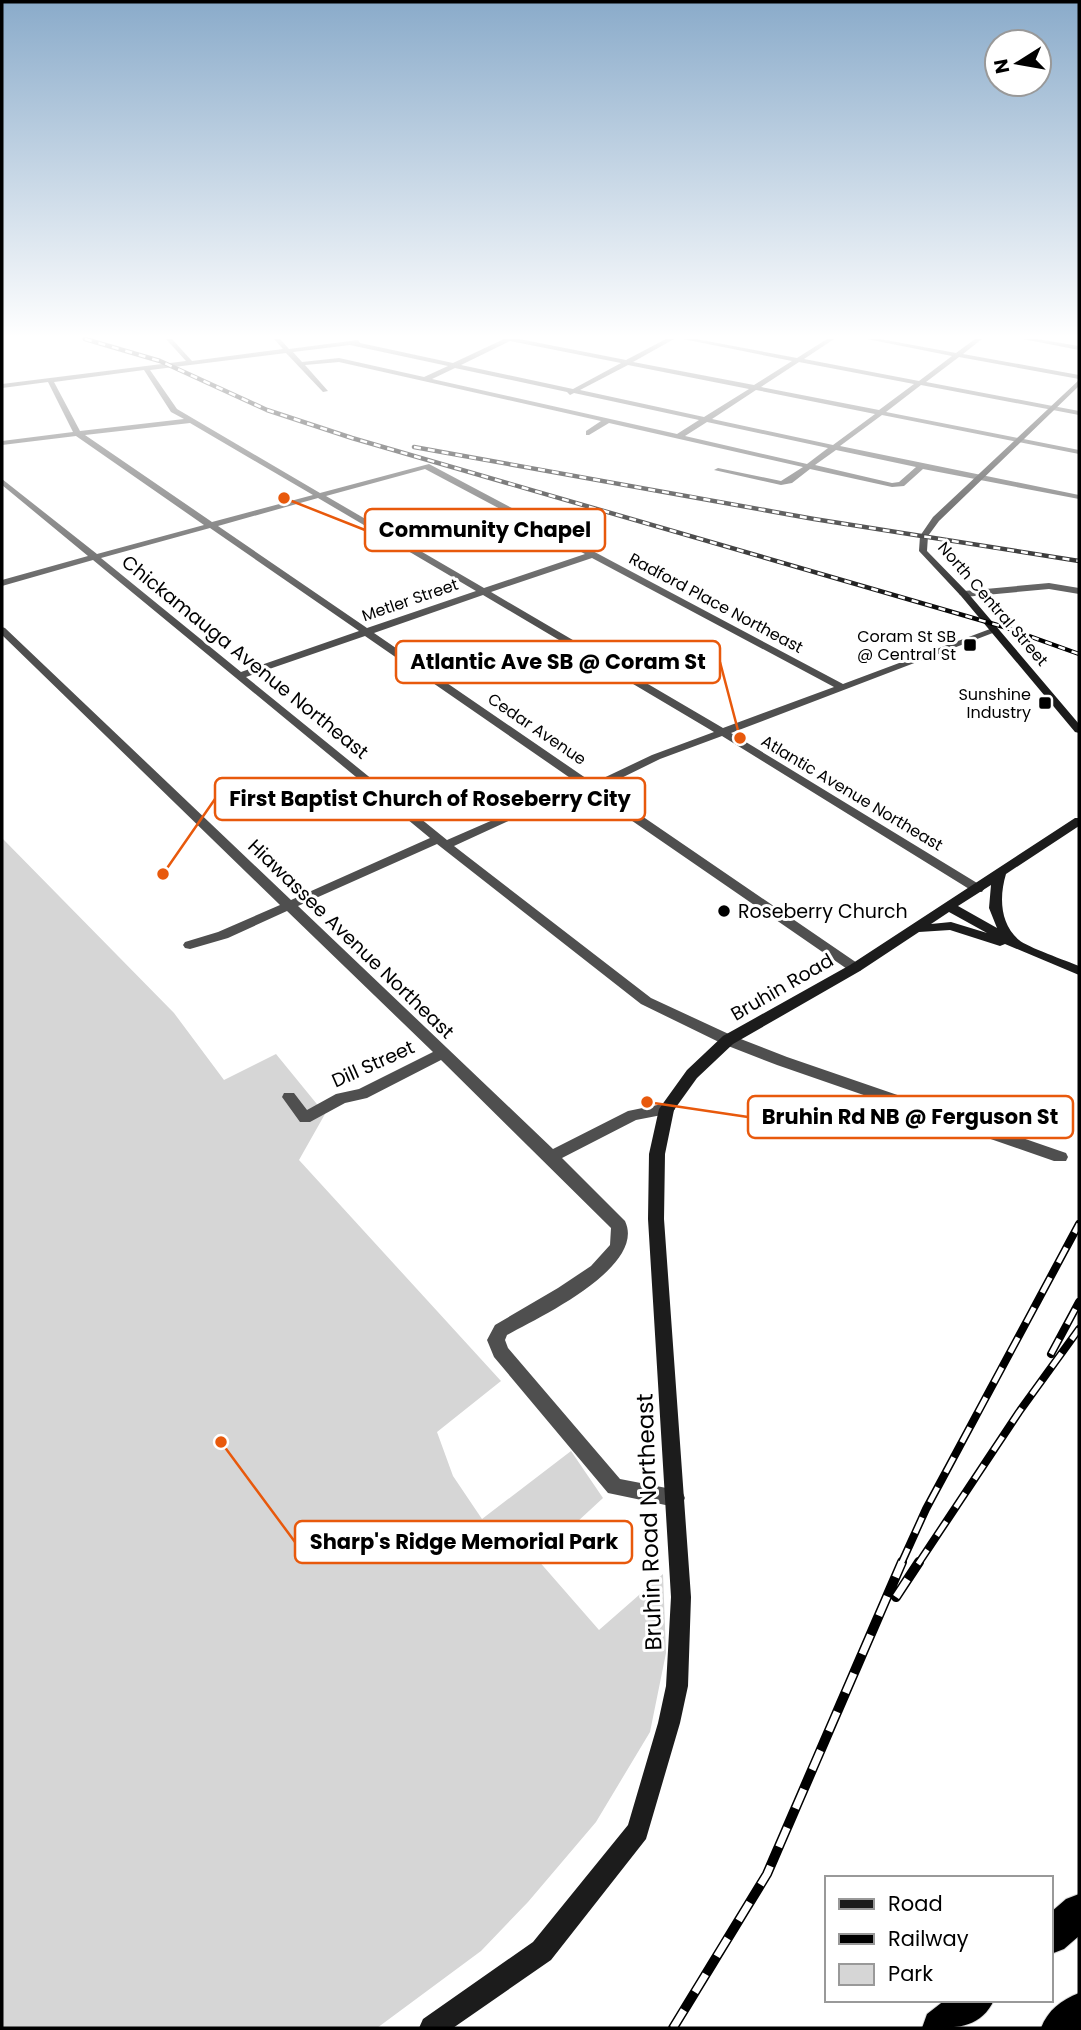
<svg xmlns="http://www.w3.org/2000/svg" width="1081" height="2030" font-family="Poppins,sans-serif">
<rect width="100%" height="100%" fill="#fff"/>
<path fill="#d6d6d6" d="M 2,838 L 174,1013 L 224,1080 L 276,1054 L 325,1114 L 299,1160 L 501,1381 L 437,1432 L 453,1476 L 482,1519 L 571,1451 L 603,1498 L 537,1559 L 599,1630 L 663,1574 L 666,1653 L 650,1732 L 596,1822 L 528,1902 L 481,1951 L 377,2028 L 2,2028 Z"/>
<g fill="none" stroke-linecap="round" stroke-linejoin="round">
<g stroke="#dbdbdb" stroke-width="2">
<path id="highway" d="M 1079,1894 L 1079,1936 L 1064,1949 L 1051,1954 L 1051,1912 L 1066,1899 Z
M 1079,1993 L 1079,2028 L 1041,2028 C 1048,2010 1061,2000 1079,1993 Z
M 945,2000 L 994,2000 C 980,2030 953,2028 922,2028 L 927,2014 Z"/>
</g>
<path fill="#4f4f4f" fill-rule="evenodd" d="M 166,339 L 172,339 L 192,361 L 283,349 L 274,339 L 280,339 L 289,349 L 358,340 L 360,343 L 453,363 L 504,339 L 519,339 L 626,360 L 666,339 L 674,339 L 633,362 L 754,385 L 792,361 L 683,339 L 696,339 L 797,358 L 827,339 L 834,339 L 804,359 L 919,381 L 952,356 L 867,339 L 880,339 L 956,353 L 975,339 L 982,339 L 963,354 L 1079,375 L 1079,379 L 959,357 L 926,382 L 1079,411 L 1079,415 L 921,385 L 886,412 L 1079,450 L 1079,454 L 882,415 L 840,446 L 1079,495 L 1079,499 L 923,469 L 904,486 L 892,487 L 810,469 L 792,483 L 781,485 L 714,470 L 718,468 L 781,481 L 803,467 L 609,423 L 589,435 L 586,435 L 586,431 L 601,421 L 339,362 L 305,365 L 328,391 L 323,392 L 286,353 L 150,370 L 177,409 L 320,493 L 429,464 L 843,684 L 990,629 L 998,631 L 731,733 L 982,886 L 984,889 L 982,892 L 974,892 L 722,736 L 660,759 L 601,788 L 860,965 L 862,968 L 860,971 L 850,971 L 596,796 L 517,817 L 454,846 L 651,998 L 733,1036 L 787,1057 L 1066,1153 L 1068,1157 L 1066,1161 L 1054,1161 L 777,1065 L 723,1044 L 641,1004 L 437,844 L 298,906 L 553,1149 L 628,1111 L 667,1103 L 672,1105 L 675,1109 L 672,1113 L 636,1120 L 562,1158 L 625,1221 C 647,1267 538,1318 507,1335 L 505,1340 L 508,1348 L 620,1479 L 682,1491 L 685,1498 L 682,1505 L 675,1507 L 608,1493 L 494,1357 L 487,1340 L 495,1325 L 558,1288 L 591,1266 L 610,1245 L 611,1228 L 441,1060 L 367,1098 L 345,1103 L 310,1122 L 300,1122 L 282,1097 L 284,1093 L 294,1093 L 307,1110 L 336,1094 L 359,1089 L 433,1052 L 287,911 L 228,938 L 190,949 L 185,948 L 183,945 L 185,942 L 218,932 L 280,905 L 2,635 L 2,627 L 5,628 L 291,900 L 430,838 L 93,560 L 2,586 L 2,580 L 88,556 L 2,485 L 2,479 L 97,554 L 204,525 L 76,436 L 2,445 L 2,441 L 73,432 L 48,382 L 2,388 L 2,384 L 186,361 ZM 510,341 L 621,363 L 573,389 L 461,365 ZM 350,345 L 448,366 L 424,377 L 339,358 L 302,362 L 293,352 ZM 799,362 L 914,384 L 879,410 L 761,387 ZM 628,365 L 749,389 L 704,417 L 580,390 ZM 455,368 L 567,392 L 570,395 L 574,393 L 699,420 L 677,434 L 432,379 ZM 144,370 L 171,412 L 184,419 L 80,431 L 54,382 ZM 756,390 L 875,414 L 833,445 L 712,419 ZM 707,422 L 828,448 L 807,464 L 685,436 ZM 190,423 L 313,495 L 212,522 L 85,435 ZM 836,450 L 916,467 L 899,482 L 892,483 L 815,465 ZM 425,469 L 585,554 L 484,588 L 326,496 ZM 318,498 L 476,591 L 367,628 L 218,526 ZM 210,528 L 359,631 L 241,672 L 101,558 ZM 592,558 L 834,687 L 723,728 L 491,592 ZM 483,595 L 714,732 L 652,755 L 593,783 L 374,633 ZM 365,636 L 589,791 L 509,813 L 447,840 L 246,677 Z
M 1023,339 L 1037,339 L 1079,346 L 1079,350 Z
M 1049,583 L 1079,588 L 1079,594 L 1049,589 L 964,597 L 959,594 L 964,591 Z"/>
<path fill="#1c1c1c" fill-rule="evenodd" d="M 1079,380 L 1079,386 L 939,521 L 928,536 L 927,551 L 967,592 L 1079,724 L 1079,733 L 1075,732 L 961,596 L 919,551 L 920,536 L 933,517 Z
M 1075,818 L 1079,818 L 1079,826 L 1006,874 C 999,897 1000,924 1019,940 C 1027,947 1067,961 1079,966 L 1079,975 L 1005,944 L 1000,946 L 950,930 L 919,932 L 860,971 L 733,1044 L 697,1078 L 674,1110 L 665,1154 L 664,1219 L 691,1597 L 688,1686 L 680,1723 L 646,1839 L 551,1960 L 453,2028 L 419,2028 L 423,2019 L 533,1942 L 628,1825 L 658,1723 L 666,1686 L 671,1597 L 648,1219 L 649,1154 L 659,1109 L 687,1070 L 723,1036 L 850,965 ZM 991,885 L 989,908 L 997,928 L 958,906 ZM 949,912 L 987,933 L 951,922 L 931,924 Z"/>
<use href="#highway" fill="#000" fill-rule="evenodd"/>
<g stroke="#000" stroke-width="4.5">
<path id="rail-far2" d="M 85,339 L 160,361 L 267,410 L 352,438 L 1004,627 L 1079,654
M 414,447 L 814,519 L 1079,561"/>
</g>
<g stroke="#000" stroke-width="8">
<path id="rail-far1" d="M 1051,1354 L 1079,1302
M 901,1564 L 926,1509 L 1079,1224
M 918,1564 L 1019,1412 L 1079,1329"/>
</g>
<g stroke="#000" stroke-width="10">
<path id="rail" d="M 896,1597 L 919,1562
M 673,2028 L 767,1874 L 902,1562"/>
</g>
<use href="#rail-far2" stroke="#fff" stroke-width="2.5" stroke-dasharray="7" stroke-linecap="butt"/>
<use href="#rail-far1" stroke="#fff" stroke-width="5" stroke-dasharray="17" stroke-linecap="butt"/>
<use href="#rail" stroke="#fff" stroke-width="7" stroke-dasharray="21" stroke-linecap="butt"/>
</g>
<linearGradient id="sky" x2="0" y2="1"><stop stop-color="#8aabca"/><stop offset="0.54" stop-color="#fff"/><stop offset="1" stop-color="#fff" stop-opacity="0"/></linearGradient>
<rect width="1081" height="623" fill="url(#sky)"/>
<g fill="#000" stroke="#fff" stroke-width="2.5">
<rect x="963" y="638" width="14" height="14" rx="3.5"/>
<rect x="1038" y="696" width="14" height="14" rx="3.5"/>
<circle cx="724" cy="911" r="7"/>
</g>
<g text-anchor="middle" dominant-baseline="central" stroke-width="6" stroke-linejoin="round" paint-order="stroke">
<g font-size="16" fill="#000" stroke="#fff">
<text transform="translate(410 600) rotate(-19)">Metler Street</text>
<text transform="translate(716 603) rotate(28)">Radford Place Northeast</text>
<text transform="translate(993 604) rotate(49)">North Central Street</text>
<text transform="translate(537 729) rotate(34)">Cedar Avenue</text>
<text transform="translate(852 793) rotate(31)">Atlantic Avenue Northeast</text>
</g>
<g font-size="16" fill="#000" stroke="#fff" text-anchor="end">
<text x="956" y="636">Coram St SB<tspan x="956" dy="18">@ Central St</tspan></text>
<text x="1031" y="694">Sunshine<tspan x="1031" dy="18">Industry</tspan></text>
</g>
<g font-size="19" fill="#000" stroke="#fff">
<text transform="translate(245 657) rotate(39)">Chickamauga Avenue Northeast</text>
<text transform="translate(351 939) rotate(44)">Hiawassee Avenue Northeast</text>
<text transform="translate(782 987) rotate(-30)">Bruhin Road</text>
<text transform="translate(373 1064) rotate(-24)">Dill Street</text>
</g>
<g font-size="19" fill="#000" stroke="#fff" text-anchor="start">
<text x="738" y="911">Roseberry Church</text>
</g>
<g font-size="23" fill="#000" stroke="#fff">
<text transform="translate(649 1522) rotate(-92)">Bruhin Road Northeast</text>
</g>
</g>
<path fill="none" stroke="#e8590c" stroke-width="2.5" d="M284 498L365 530M740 738L720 662M163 874L215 799M647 1102L748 1117M221 1442L295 1542"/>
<g fill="#e8590c" stroke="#fff" stroke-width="2.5">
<circle cx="284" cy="498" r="7"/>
<circle cx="740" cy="738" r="7"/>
<circle cx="163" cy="874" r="7"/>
<circle cx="647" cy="1102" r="7"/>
<circle cx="221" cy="1442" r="7"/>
</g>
<g fill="#fff" stroke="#e8590c" stroke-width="2.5">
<rect x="365" y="509" width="240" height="42" rx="7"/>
<rect x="396" y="641" width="324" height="42" rx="7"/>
<rect x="215" y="778" width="430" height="42" rx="7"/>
<rect x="748" y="1096" width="325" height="42" rx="7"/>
<rect x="295" y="1521" width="337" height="42" rx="7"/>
</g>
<g font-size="21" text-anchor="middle" font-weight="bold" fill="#000">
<text x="485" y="537">Community Chapel</text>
<text x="558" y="669">Atlantic Ave SB @ Coram St</text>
<text x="430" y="806">First Baptist Church of Roseberry City</text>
<text x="910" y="1124">Bruhin Rd NB @ Ferguson St</text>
<text x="464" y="1549">Sharp's Ridge Memorial Park</text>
</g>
<rect width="1081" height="2030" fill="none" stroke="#000000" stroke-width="7"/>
<rect x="825" y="1876" width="228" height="126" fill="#ffffff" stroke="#999999" stroke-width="2"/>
<rect x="839" y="1899" width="35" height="10" fill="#1c1c1c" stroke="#999999" stroke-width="2"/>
<text x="888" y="1911" font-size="21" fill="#000000">Road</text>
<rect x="839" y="1934" width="35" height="10" fill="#000000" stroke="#999999" stroke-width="2"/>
<text x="888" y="1946" font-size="21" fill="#000000">Railway</text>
<rect x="839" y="1964" width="35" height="21" fill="#d6d6d6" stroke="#999999" stroke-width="2"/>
<text x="888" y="1981" font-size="21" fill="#000000">Park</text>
<g transform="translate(1018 63) rotate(259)"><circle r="33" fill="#ffffff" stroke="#999999" stroke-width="2"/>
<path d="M0-5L12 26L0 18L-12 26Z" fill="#000000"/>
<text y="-10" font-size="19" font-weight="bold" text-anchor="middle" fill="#000000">N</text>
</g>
</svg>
